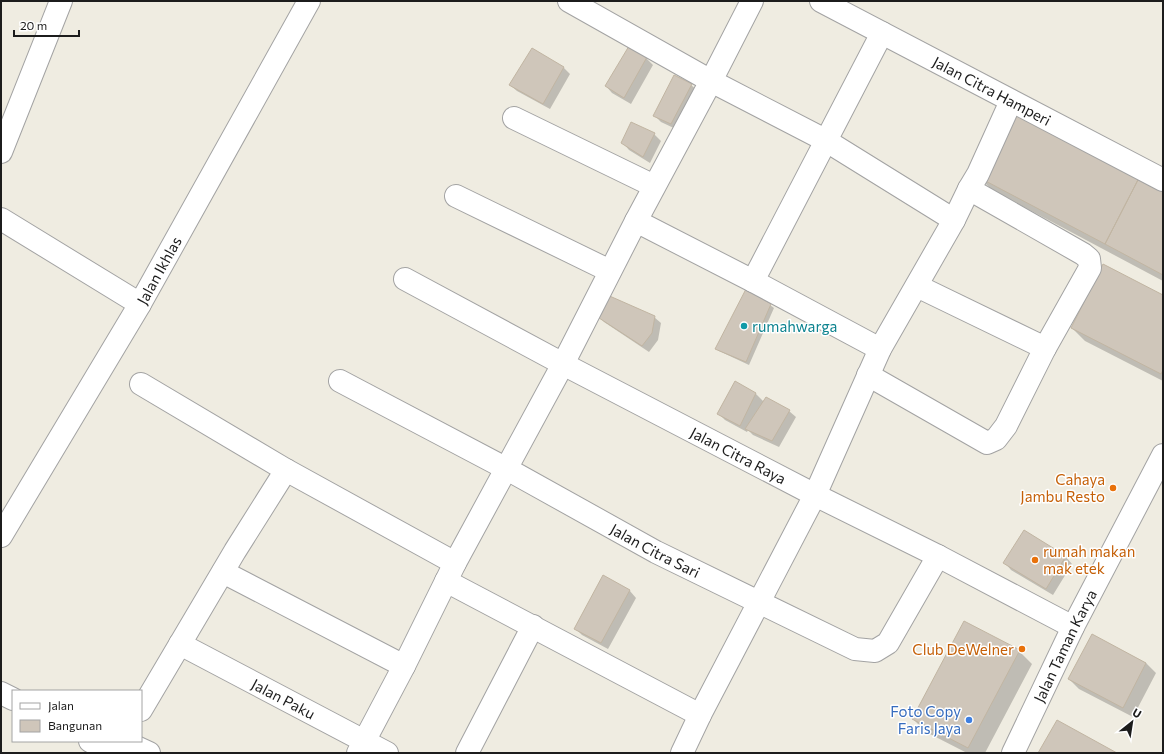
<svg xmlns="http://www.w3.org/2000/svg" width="1164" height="754" font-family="Commissioner,sans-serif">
<rect width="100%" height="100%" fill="#efece1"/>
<path fill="#0003" d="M 533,50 L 564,68 L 570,74 L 550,109 L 517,91 L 510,85 Z
M 646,58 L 653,65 L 631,104 L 612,93 L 606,86 Z
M 691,85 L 698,91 L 678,130 L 661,122 L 654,115 Z
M 654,134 L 661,141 L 650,163 L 629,150 L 623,143 Z
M 979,177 L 1163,187 L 1163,281 L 992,190 Z
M 1163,296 L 1163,381 L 1085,341 L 1072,328 Z
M 770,305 L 774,308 L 749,365 L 719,351 L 716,348 Z
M 598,315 L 654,317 L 661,323 L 658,340 L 649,352 L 604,322 Z
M 735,382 L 756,394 L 764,402 L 789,411 L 796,417 L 779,447 L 753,435 L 748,430 L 747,432 L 725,420 L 718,413 Z
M 1024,532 L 1066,557 L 1072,564 L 1053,595 L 1011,570 L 1005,563 Z
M 603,577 L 630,591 L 636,598 L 608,649 L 582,635 L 575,628 Z
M 1092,635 L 1146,663 L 1156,673 L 1133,717 L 1079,689 L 1069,679 Z
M 1019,651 L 1032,664 L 985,753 L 967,753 L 926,732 L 913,719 Z"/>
<path fill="#cfc6ba" stroke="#c1b5a2" d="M 629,46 L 647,57 L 624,98 L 605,86 Z
M 532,48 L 564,67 L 543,104 L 509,85 Z
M 674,75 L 692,84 L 671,124 L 653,116 Z
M 1016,106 L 1141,174 L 1105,244 L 978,177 Z
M 631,122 L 655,133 L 643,157 L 621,143 Z
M 1141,174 L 1163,186 L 1163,275 L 1105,244 Z
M 1103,264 L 1163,295 L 1163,370 L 1161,374 L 1071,328 Z
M 746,289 L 771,304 L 746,362 L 715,349 Z
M 605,294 L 655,316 L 652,333 L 642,346 L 596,316 Z
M 735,381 L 756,393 L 740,426 L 717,414 Z
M 766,397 L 790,410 L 772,441 L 745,429 Z
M 1024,530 L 1066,556 L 1046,589 L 1003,563 Z
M 603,575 L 630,590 L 601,643 L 574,629 Z
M 964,621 L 1020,650 L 968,748 L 912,719 Z
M 1092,634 L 1146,663 L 1123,708 L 1068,679 Z
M 1057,720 L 1117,753 L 1038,753 Z"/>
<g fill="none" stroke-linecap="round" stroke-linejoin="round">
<g stroke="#a3a3a3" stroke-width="24">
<g id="minor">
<path d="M 569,1 L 711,81 L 825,140 L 954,220"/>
<path id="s1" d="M 821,1 L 1163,180"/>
<path d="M 514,118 L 654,186"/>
<path d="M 1,152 L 61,1"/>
<path d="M 969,189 L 1083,254 L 1089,259 L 1090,268 L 1045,348"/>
<path d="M 456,196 L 610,271"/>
<path d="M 1,219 L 140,304"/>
<path d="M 636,221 L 753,281 L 880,349"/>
<path id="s2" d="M 405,279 L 563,364 L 815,495 L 938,556 L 1073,627"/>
<path d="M 753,281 L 882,33"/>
<path d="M 868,375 L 987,443 L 996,439 L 1006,426 L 1045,348 L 917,286"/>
<path id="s3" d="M 340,381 L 507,469 L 656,552 L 855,649 L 875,651 L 888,643 L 938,556"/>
<path d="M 141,384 L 286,470 L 455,563"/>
<path id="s4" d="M 1,536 L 140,304 L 309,1"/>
<path d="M 223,572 L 404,666"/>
<path d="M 446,581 L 700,715"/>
<path id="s5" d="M 180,644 L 387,753"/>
<path d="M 1,693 L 13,699"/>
<path d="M 141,710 L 235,551 L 286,470"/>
<path d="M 90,741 L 106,750 L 114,750 L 122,741"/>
<path d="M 123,741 L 149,753"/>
<path d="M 358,753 L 404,666 L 455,563 L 563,364 L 636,221 L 711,81 L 752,1"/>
<path d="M 467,753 L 533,626"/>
<path d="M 682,753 L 700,715 L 815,495 L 880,349 L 954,220 L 969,189 L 978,174 L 1011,101"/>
</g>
</g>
<g stroke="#a3a3a3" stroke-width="24">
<g id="tertiary">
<path id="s6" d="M 1013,753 L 1073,627 L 1163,455"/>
</g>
</g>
<use href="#minor" stroke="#fff" stroke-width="22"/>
<use href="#tertiary" stroke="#fff" stroke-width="22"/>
</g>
<circle fill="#0f9aa8" stroke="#fff" stroke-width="1.5" cx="744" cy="326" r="4"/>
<g fill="#e8710a" stroke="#fff" stroke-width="1.5">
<circle cx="1113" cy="488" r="4"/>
<circle cx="1035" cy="560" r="4"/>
<circle cx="1022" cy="649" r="4"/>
</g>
<circle fill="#3f7fe0" stroke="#fff" stroke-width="1.5" cx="969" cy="720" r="4"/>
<g text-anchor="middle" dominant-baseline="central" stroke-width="3" stroke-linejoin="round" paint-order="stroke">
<g font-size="15" fill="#1c1c1c" stroke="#fff">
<text stroke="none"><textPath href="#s1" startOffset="193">Jalan Citra Hamperi</textPath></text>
<text stroke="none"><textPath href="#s4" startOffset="309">Jalan Ikhlas</textPath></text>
<text stroke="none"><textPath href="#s2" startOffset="377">Jalan Citra Raya</textPath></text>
<text stroke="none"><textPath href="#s3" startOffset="358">Jalan Citra Sari</textPath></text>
<text stroke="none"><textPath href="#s6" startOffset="119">Jalan Taman Karya</textPath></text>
<text stroke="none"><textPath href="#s5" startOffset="117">Jalan Paku</textPath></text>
</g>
<g font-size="15" fill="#0d838f" stroke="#fff" text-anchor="start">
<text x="752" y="326">rumahwarga</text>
</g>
<g font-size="15" fill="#c56008" stroke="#fff" text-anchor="end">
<text x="1105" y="479">Cahaya<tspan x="1105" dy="17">Jambu Resto</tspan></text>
<text x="1043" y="551" text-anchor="start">rumah makan<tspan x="1043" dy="17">mak etek</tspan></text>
<text x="1014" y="649">Club DeWelner</text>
</g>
<g font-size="15" fill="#366cbe" stroke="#fff" text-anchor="end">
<text x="961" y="711">Foto Copy<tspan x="961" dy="17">Faris Jaya</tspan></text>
</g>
</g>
<rect width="1164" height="754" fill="none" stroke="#1c1c1c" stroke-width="4"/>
<rect x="12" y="690" width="130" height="52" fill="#ffffff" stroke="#a4a4a4"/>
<rect x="20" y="703" width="20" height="6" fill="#ffffff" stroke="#a4a4a4"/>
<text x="48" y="710" font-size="12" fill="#1c1c1c">Jalan</text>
<rect x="20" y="720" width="20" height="12" fill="#cfc6ba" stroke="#a4a4a4"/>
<text x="48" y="730" font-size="12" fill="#1c1c1c">Bangunan</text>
<g transform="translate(1132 722) rotate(30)" stroke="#ffffff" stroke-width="3" paint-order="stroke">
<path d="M0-3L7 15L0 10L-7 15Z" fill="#1c1c1c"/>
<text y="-6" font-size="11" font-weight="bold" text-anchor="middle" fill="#1c1c1c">U</text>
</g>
<path d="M14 30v6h65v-6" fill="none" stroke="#1c1c1c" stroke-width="2"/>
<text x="20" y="30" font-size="12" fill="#1c1c1c" stroke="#ffffff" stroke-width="3" paint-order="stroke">20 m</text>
</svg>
